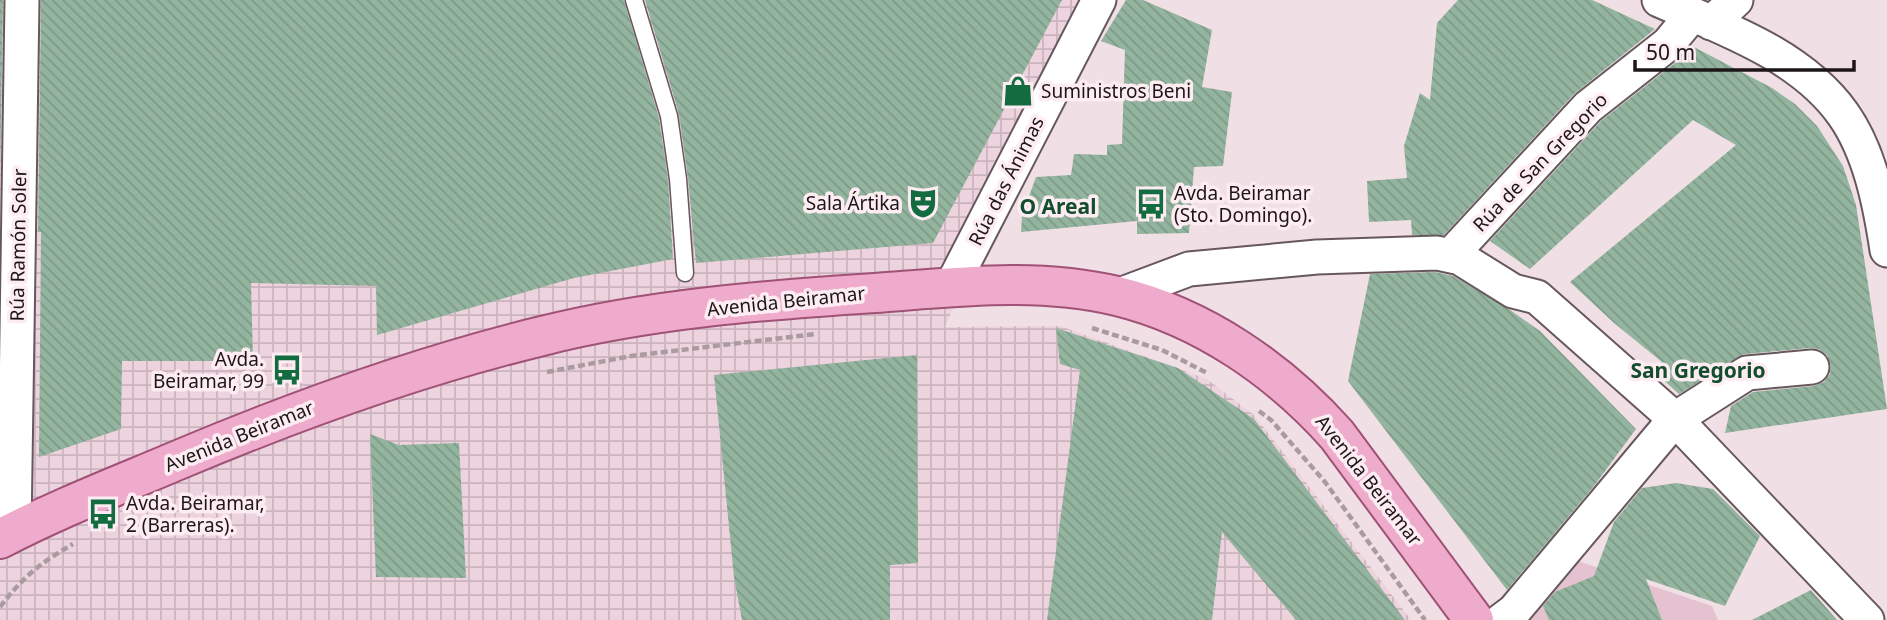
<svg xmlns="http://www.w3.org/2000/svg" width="1887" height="620" font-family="'Noto Sans',sans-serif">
<defs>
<pattern id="industrial-grid" width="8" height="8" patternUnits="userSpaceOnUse" patternTransform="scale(1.75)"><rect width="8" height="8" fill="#edd3de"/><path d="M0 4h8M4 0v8" fill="none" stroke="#cbb4be"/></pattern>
<pattern id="building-back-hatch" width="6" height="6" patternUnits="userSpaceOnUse" patternTransform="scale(1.75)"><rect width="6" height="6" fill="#93b49e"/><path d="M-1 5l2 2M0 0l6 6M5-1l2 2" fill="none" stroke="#7e9a87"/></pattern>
</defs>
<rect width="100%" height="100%" fill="#f1dfe6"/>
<path fill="url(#industrial-grid)" d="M 0,0 L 1111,0 L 975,260 L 945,327 L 1060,326 L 1207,379 L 1255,416 L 1411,620 L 0,620 Z"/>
<path fill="#e5c2d0" d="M 1566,557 L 1712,606 L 1718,620 L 1523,620 Z"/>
<path fill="url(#building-back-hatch)" d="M 0,0 L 3,0 L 0,182 Z
M 41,0 L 624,0 L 659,118 L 668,180 L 673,259 L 574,278 L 377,335 L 376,286 L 251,283 L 253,361 L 122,361 L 121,429 L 39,457 L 41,232 L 38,232 Z
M 645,0 L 1062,0 L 933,243 L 696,263 L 688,178 L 679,114 Z
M 1126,0 L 1143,0 L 1212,30 L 1202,87 L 1232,92 L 1223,166 L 1194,167 L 1189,233 L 1137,234 L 1137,221 L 1021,232 L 1022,216 L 1036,177 L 1071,175 L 1074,154 L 1107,155 L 1107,145 L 1122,144 L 1125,50 L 1101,41 Z
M 1458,0 L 1592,0 L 1655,29 L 1574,94 L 1444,235 L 1412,235 L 1411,220 L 1369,222 L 1367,181 L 1407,178 L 1404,146 L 1420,93 L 1430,100 L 1437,23 Z
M 1692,46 L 1772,88 L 1795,104 L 1817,126 L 1843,166 L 1856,205 L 1887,409 L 1725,433 L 1731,406 L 1753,392 L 1814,386 L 1824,382 L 1830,374 L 1831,366 L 1827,355 L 1819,349 L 1810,348 L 1745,354 L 1679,394 L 1651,369 L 1662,362 L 1614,323 L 1570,282 L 1736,145 L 1693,120 L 1530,269 L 1490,241 L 1601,121 L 1680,59 Z
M 1435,272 L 1453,276 L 1510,310 L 1540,331 L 1636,429 L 1594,486 L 1507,590 L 1348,381 L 1370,274 Z
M 1056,328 L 1178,368 L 1254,419 L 1405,620 L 1296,620 L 1222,532 L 1212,620 L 1047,620 L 1080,370 L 1060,364 Z
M 917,355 L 918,563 L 890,565 L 890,620 L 742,620 L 734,577 L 714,375 Z
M 370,434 L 399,445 L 459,443 L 466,578 L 376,577 Z
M 1676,483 L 1713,489 L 1760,536 L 1725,606 L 1646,579 L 1662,620 L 1549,620 L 1543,606 L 1555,592 L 1594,576 L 1614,522 L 1642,488 Z
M 1811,590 L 1837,620 L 1752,620 Z"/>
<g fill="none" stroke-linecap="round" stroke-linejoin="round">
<g stroke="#67585e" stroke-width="19">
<path id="lane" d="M 634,0 L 669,116 L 678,179 L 685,273"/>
</g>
<g stroke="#67585e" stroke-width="37">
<path id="street" d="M 1659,0 C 1723,28 1801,55 1843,114 C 1870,152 1880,204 1887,250
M 1711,23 L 1736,0
M 1452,254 L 1588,107 L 1668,44 L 1692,15
M 951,287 L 1099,0
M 1117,296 L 1189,269 L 1317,257 L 1437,253 L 1460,258 L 1513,291 L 1537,297 L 1675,419 L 1867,620
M 14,531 L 22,0
M 1502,620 L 1514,611 L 1675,419 L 1747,373 L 1812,367"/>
</g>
<g stroke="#9f5276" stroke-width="42">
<path id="primary" d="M 0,539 C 59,508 122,484 183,458 C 300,409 419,366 542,336 C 649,309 765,300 875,293 C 956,287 1037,277 1117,296 C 1203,317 1279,370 1337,435 L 1474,620"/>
</g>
<path stroke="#a99ba0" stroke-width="4.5" stroke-dasharray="7 3.5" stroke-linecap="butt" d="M 1092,328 L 1162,350 L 1207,373
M 547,372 L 631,356 L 815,334
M 1259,411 L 1271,420 L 1325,482 L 1425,620
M 0,607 C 23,577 40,563 73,544"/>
<use href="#lane" stroke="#fff" stroke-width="16"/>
<use href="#street" stroke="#fff" stroke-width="33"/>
<use href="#primary" stroke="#efabcb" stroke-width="38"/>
</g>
<defs>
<g id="shop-bare" transform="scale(2.415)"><path d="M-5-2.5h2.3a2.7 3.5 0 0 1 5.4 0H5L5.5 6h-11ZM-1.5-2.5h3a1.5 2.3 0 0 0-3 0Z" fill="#126c40" stroke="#feecf3" stroke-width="2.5" paint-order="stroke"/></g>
<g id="theatre-bare" transform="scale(2.415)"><path d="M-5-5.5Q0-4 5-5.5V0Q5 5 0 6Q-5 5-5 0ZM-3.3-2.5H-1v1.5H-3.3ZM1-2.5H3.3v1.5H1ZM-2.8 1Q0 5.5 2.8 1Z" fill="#126c40" stroke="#feecf3" stroke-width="2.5" paint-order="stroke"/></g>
<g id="bus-bare" transform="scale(2.415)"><path d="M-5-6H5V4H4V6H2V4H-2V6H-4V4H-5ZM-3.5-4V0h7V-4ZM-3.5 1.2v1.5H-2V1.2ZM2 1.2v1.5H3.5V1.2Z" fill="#126c40" stroke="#feecf3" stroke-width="2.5" paint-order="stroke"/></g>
</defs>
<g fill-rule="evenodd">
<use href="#shop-bare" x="1018" y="91"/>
<use href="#theatre-bare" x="923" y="203"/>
<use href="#bus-bare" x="1151" y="204"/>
<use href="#bus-bare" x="287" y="370"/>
<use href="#bus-bare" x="103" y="514"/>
</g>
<g text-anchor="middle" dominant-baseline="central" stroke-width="7" stroke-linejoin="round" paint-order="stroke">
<g font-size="19" fill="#1c1618" stroke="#feecf3" text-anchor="start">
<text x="1041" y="91">Suministros Beni</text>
<text x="1174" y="193">Avda. Beiramar<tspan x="1174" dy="22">(Sto. Domingo).</tspan></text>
<text x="900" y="203" text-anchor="end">Sala Ártika</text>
<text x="264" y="359" text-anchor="end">Avda.<tspan x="264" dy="22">Beiramar, 99</tspan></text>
<text x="126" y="503">Avda. Beiramar,<tspan x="126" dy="22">2 (Barreras).</tspan></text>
</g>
<g font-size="19" fill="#1c1618" stroke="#feecf3">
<text transform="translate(1540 162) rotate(-46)">Rúa de San Gregorio</text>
<text transform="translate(1006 181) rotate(-63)">Rúa das Ánimas</text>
<text transform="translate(18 245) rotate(-89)">Rúa Ramón Soler</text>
<text transform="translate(786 301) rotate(-6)">Avenida Beiramar</text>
<text transform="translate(239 436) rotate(-22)">Avenida Beiramar</text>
<text transform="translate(1369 480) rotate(52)">Avenida Beiramar</text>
</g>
<g font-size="21" font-weight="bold" fill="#134d2e" stroke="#feecf3">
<text x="1058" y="206">O Areal</text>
<text x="1698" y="370">San Gregorio</text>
</g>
</g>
<path d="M1635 60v10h219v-10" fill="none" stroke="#1c1618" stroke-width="3.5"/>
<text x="1646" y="60" font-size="21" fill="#1c1618" stroke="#feecf3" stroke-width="5" paint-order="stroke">50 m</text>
</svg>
